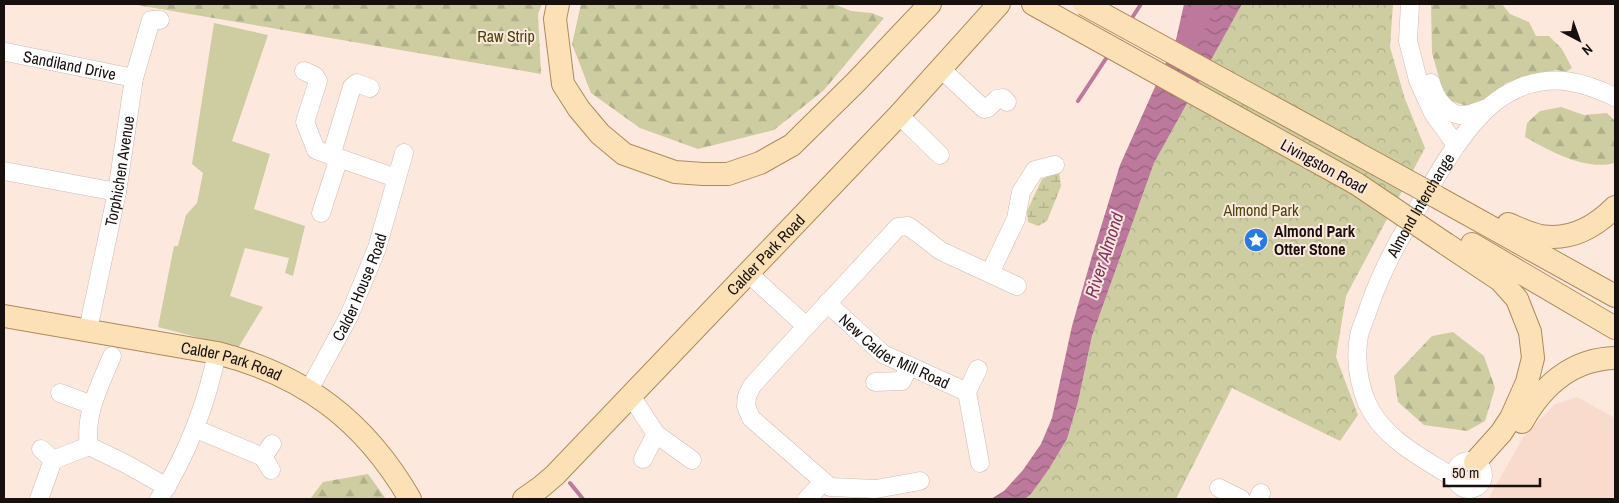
<svg xmlns="http://www.w3.org/2000/svg" width="1619" height="503" font-family="'Archivo Narrow',sans-serif">
<defs>
<pattern id="forest-firs" width="22" height="20" patternUnits="userSpaceOnUse" patternTransform="scale(1.25)"><rect width="22" height="20" fill="#cdcda1"/><path d="M5 1l3.5 6h-7zM16 11l3.5 6h-7z" fill="#afaf89"/></pattern>
<pattern id="wetland-marsh" width="20" height="14" patternUnits="userSpaceOnUse" patternTransform="scale(1.25)"><rect width="20" height="14" fill="#cdcda1"/><path d="M1 5h8M5 5V1M11 12h8M15 12V8" fill="none" stroke="#afaf89"/></pattern>
<pattern id="park-crowns" width="20" height="18" patternUnits="userSpaceOnUse" patternTransform="scale(1.25)"><rect width="20" height="18" fill="#cdcda1"/><path d="M2 6a3 3 0 1 1 6 0M12 15a3 3 0 1 1 6 0" fill="none" stroke="#afaf89"/></pattern>
<pattern id="water-waves" width="16" height="10" patternUnits="userSpaceOnUse" patternTransform="scale(1.25)"><rect width="16" height="10" fill="#bc799c"/><path d="M0 5q4-4 8 0t8 0" fill="none" stroke="#98627e"/></pattern>
</defs>
<rect width="100%" height="100%" fill="#fde8dd"/>
<path fill="#f8dbcd" d="M 1577,397 L 1615,418 L 1615,499 L 1488,499 L 1524,436 L 1555,404 Z"/>
<path fill="#cdcda1" d="M 214,23 L 268,35 L 232,141 L 270,154 L 254,209 L 305,226 L 293,276 L 285,273 L 289,258 L 245,248 L 230,296 L 263,307 L 238,348 L 158,327 L 174,246 L 178,246 L 186,215 L 197,203 L 203,173 L 192,164 Z"/>
<path fill="url(#forest-firs)" d="M 131,4 L 542,4 L 538,14 L 541,74 Z
M 581,4 L 834,4 L 851,11 L 872,13 L 884,18 L 824,90 L 774,130 L 698,149 L 640,128 L 591,93 L 572,44 Z
M 1431,4 L 1502,4 L 1510,14 L 1529,22 L 1536,36 L 1549,36 L 1562,49 L 1572,68 L 1566,72 L 1557,70 L 1533,75 L 1506,83 L 1487,99 L 1467,106 L 1451,101 L 1443,92 L 1432,53 Z
M 1561,107 L 1584,115 L 1607,113 L 1615,121 L 1615,163 C 1585,171 1550,151 1525,137 L 1527,123 L 1540,111 Z
M 1453,332 L 1484,356 L 1495,388 L 1485,421 L 1467,431 L 1424,425 L 1398,402 L 1394,376 L 1432,336 Z
M 368,474 L 386,499 L 310,499 L 323,482 Z"/>
<path fill="url(#wetland-marsh)" d="M 1059,172 L 1061,186 L 1047,221 L 1038,226 L 1028,222 L 1027,211 L 1042,179 Z"/>
<path fill="url(#park-crowns)" d="M 1242,4 L 1393,4 L 1390,47 L 1405,99 L 1425,148 L 1346,296 L 1336,357 L 1358,415 L 1340,441 L 1232,388 L 1176,499 L 1025,499 L 1031,494 L 1049,469 L 1067,439 L 1078,402 L 1092,336 L 1154,163 Z"/>
<path fill="url(#water-waves)" d="M 1184,4 L 1196,4 L 1196,8 L 1201,24 L 1204,4 L 1242,4 L 1154,163 L 1092,336 L 1078,402 L 1067,439 L 1049,469 L 1031,494 L 1025,499 L 991,499 L 1004,491 L 1023,470 L 1041,444 L 1052,418 L 1072,326 L 1092,256 L 1120,165 L 1176,40 Z"/>
<g fill="none" stroke-linecap="round" stroke-linejoin="round">
<path stroke="#bc799c" stroke-width="4" d="M 1130,21 L 1141,4
M 1078,101 L 1109,54
M 570,483 L 583,499"/>
<path stroke="#bc799c" stroke-width="22" d="M 1186,44 L 1204,4"/>
<g stroke="#cfbab1" stroke-width="19">
<g id="minor">
<path d="M 1410,4 L 1408,41 L 1418,80 L 1433,113 L 1456,145"/>
<path id="s1" d="M 6,52 L 134,78"/>
<path d="M 941,69 L 984,109 L 988,108 L 997,99 L 1003,98 L 1007,102"/>
<path d="M 304,71 L 315,76 L 318,81 L 305,122 L 316,150 L 396,178"/>
<path d="M 1431,83 C 1435,97 1445,113 1460,115 C 1468,116 1480,110 1488,108"/>
<path d="M 899,115 L 940,155"/>
<path d="M 331,156 L 352,87 L 357,83 L 370,88"/>
<path d="M 4,171 L 117,192"/>
<path d="M 321,213 L 339,158"/>
<path d="M 990,273 L 1016,219 L 1021,192 L 1035,170 L 1055,165"/>
<path d="M 749,274 L 806,326"/>
<path id="s2" d="M 827,303 L 883,354 L 967,392"/>
<path id="s3" d="M 88,330 L 117,192 L 134,78 L 151,20 L 160,20"/>
<path d="M 978,369 L 967,392 L 980,463"/>
<path d="M 875,382 L 902,381 L 909,366"/>
<path id="s4" d="M 309,390 L 349,316 L 377,248 L 404,153"/>
<path d="M 60,393 L 92,405"/>
<path d="M 631,396 L 656,434 L 692,460"/>
<path d="M 196,429 L 263,457"/>
<path d="M 89,446 C 84,414 100,385 112,356"/>
<path d="M 41,449 L 53,460"/>
<path d="M 643,459 L 656,434"/>
<circle cx="1469" cy="475" r="14"/>
<path d="M 271,470 L 263,457 L 272,444"/>
<path id="s5" d="M 1454,478 C 1423,458 1383,439 1367,403 C 1358,381 1355,359 1359,336 C 1361,326 1366,317 1369,307 C 1382,269 1402,234 1423,199 C 1442,167 1461,133 1489,107 C 1498,99 1509,92 1521,87 C 1555,74 1583,82 1615,97"/>
<path d="M 920,481 L 876,489 L 830,487 L 751,418 L 746,406 L 747,396 L 752,386 L 779,356 L 898,227 L 908,226 L 919,234 L 941,251 L 1017,286"/>
<path d="M 1219,488 L 1241,499"/>
<path d="M 39,499 L 53,460 L 89,446 L 126,464 L 167,487"/>
<path d="M 159,499 C 188,453 206,406 217,353"/>
<path d="M 807,499 L 823,482"/>
<path d="M 1258,499 L 1261,493"/>
</g>
</g>
<g stroke="#ac8b5b" stroke-width="24">
<g id="major">
<path d="M 558,4 L 555,19 L 563,84 L 579,109 L 600,134 L 624,154 L 675,172 L 703,174 L 728,174 L 760,163 L 792,145 L 856,82 L 930,4"/>
<path d="M 1033,4 L 1357,184"/>
<path d="M 1435,196 L 1615,296"/>
<path d="M 1508,224 C 1518,228 1530,234 1541,236 C 1571,241 1595,227 1615,207"/>
<path d="M 1446,244 L 1500,280 L 1517,299 L 1530,332 L 1533,358 L 1527,382 L 1511,418 L 1501,433 L 1475,462"/>
<path d="M 1472,244 L 1615,328"/>
<path id="s6" d="M 4,316 L 217,353 C 304,375 365,421 410,499"/>
<path d="M 1522,422 C 1542,386 1572,359 1615,358"/>
<path id="s7" d="M 524,499 L 541,487 L 555,475 L 899,115 L 999,4"/>
</g>
</g>
<use href="#minor" stroke="#fff" stroke-width="18"/>
<use href="#major" stroke="#fde1b6" stroke-width="22"/>
<g stroke="#ac8b5b" stroke-width="24" stroke-linecap="butt">
<path id="major-bridge" d="M 1084,4 L 1435,196
M 1357,184 L 1446,244"/>
</g>
<use href="#major-bridge" stroke="#fde1b6" stroke-width="22"/>
</g>
<defs>
<g id="sight-disc" transform="scale(1.25)"><circle r="9.5" fill="#277be5" stroke="#fde8dd"/><path d="M0-6L1.8-2.2L6-1.7L2.9 1.2L3.7 5.4L0 3.3L-3.7 5.4L-2.9 1.2L-6-1.7L-1.8-2.2Z" fill="#fff"/></g>
</defs>
<g fill-rule="evenodd">
<use href="#sight-disc" x="1256" y="240"/>
</g>
<g text-anchor="middle" dominant-baseline="central" stroke-width="4" stroke-linejoin="round" paint-order="stroke">
<g font-size="16" fill="#47450b" stroke="#fde8dd">
<text x="506" y="36">Raw Strip</text>
<text x="1261" y="210">Almond Park</text>
</g>
<g font-size="16" fill="#17100d" stroke="#fde8dd">
<text stroke="none"><textPath href="#s1" startOffset="65">Sandiland Drive</textPath></text>
<text transform="translate(1324 166) rotate(29)">Livingston Road</text>
<text stroke="none"><textPath href="#s3" startOffset="162">Torphichen Avenue</textPath></text>
<text stroke="none"><textPath href="#s5" startOffset="330">Almond Interchange</textPath></text>
<text stroke="none"><textPath href="#s7" startOffset="344">Calder Park Road</textPath></text>
<text stroke="none"><textPath href="#s4" startOffset="115">Calder House Road</textPath></text>
<text stroke="none"><textPath href="#s2" startOffset="84">New Calder Mill Road</textPath></text>
<text stroke="none"><textPath href="#s6" startOffset="232">Calder Park Road</textPath></text>
</g>
<g font-size="16" font-weight="bold" fill="#17100d" stroke="#fde8dd" text-anchor="start">
<text x="1274" y="231">Almond Park<tspan x="1274" dy="18">Otter Stone</tspan></text>
</g>
<g font-size="18" font-style="italic" fill="#833161" stroke="#fde8dd">
<text transform="translate(1104 255) rotate(-72)">River Almond</text>
</g>
</g>
<rect width="1619" height="503" fill="none" stroke="#17100d" stroke-width="10"/>
<g transform="translate(1579 40) rotate(139)" stroke="#fde8dd" stroke-width="4" paint-order="stroke">
<path d="M0-4L9 19L0 12L-9 19Z" fill="#17100d"/>
<text y="-8" font-size="14" font-weight="bold" text-anchor="middle" fill="#17100d">N</text>
</g>
<path d="M1444 478v8h96v-8" fill="none" stroke="#17100d" stroke-width="2.5"/>
<text x="1452" y="478" font-size="15" fill="#17100d" stroke="#fde8dd" stroke-width="4" paint-order="stroke">50 m</text>
</svg>
